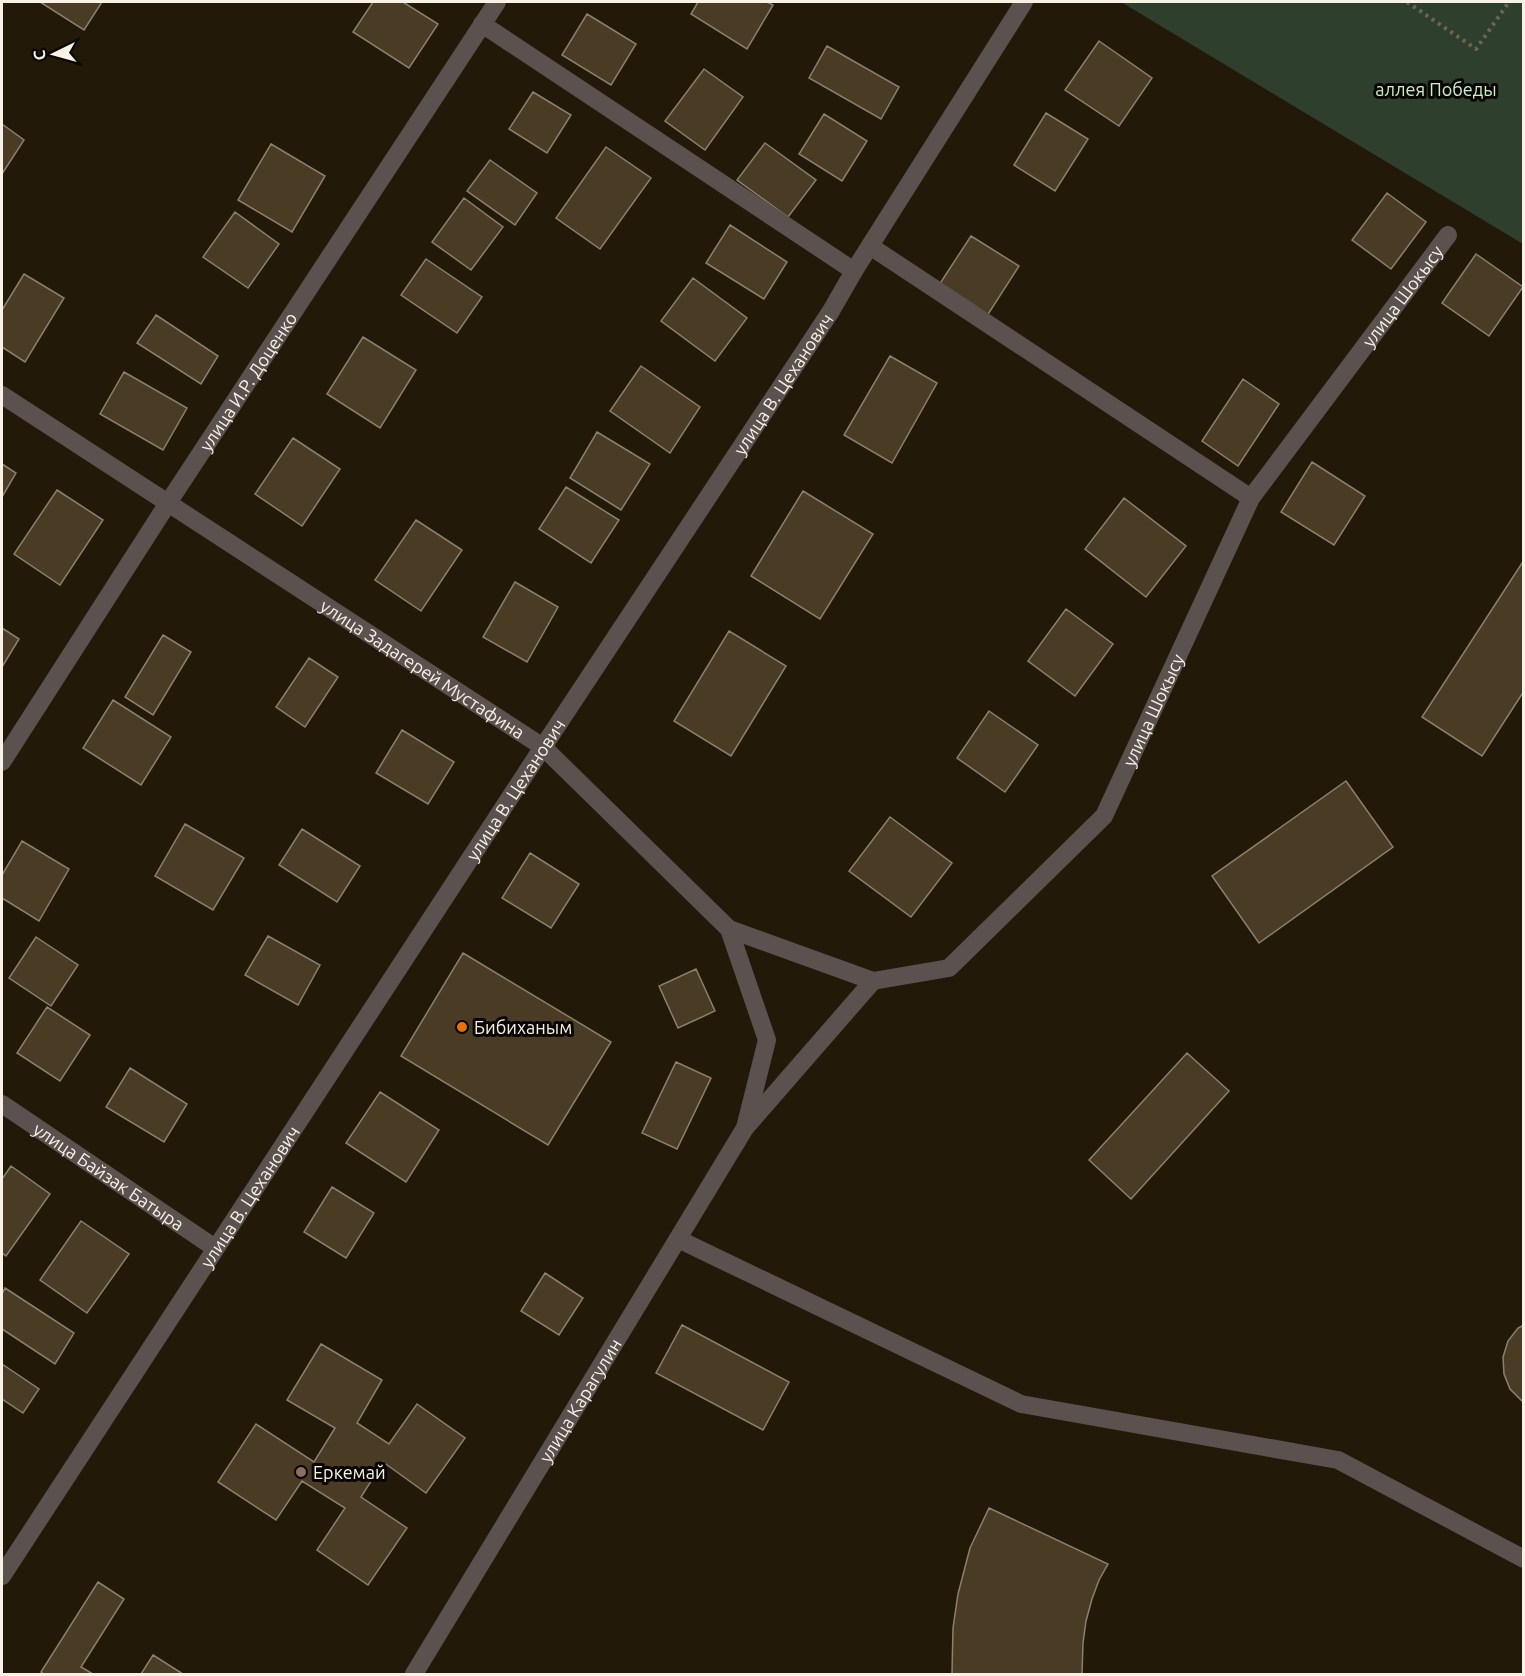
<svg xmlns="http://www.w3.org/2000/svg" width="1525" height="1676" font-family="Ubuntu,sans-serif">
<rect width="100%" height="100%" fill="#231909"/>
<path fill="#2f3f2d" d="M 1121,2 L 1523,2 L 1523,244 Z"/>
<path fill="#4a3c24" stroke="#8b806d" stroke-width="1.5" d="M 40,2 L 102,2 L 84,30 Z
M 373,2 L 403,2 L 438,24 L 409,68 L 353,32 Z
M 698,2 L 767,2 L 773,5 L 747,49 L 691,14 Z
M 587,14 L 636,44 L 611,85 L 562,55 Z
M 1099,41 L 1152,78 L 1119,126 L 1065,90 Z
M 827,46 L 899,87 L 881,119 L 809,78 Z
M 704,69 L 743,97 L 705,150 L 665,121 Z
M 533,92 L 571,115 L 547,153 L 509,129 Z
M 1046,113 L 1088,139 L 1055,191 L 1014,165 Z
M 824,114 L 867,141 L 842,181 L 799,154 Z
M 2,124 L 24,140 L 2,174 Z
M 765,143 L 816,180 L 788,217 L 737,180 Z
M 271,144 L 325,176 L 292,232 L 238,200 Z
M 606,147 L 651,178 L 600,249 L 556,218 Z
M 490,160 L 537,193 L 515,225 L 467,191 Z
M 1387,193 L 1426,222 L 1391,269 L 1352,240 Z
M 464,198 L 503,227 L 471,270 L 432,242 Z
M 235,212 L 279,244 L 248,288 L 203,257 Z
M 730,225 L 787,262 L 764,299 L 706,263 Z
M 971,236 L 1019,266 L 985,319 L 937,288 Z
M 1476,254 L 1523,287 L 1489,336 L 1442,303 Z
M 426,259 L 482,297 L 457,333 L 401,295 Z
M 24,274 L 64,298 L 25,362 L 2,347 L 2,310 Z
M 693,278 L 747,318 L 715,361 L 661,321 Z
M 156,315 L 218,356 L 201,384 L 137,343 Z
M 363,337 L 416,370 L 380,428 L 327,394 Z
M 890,356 L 937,383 L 892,463 L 844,435 Z
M 641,366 L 700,407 L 670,453 L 610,411 Z
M 124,372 L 187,408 L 163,450 L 100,414 Z
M 1243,379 L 1279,404 L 1238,466 L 1202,441 Z
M 597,432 L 650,464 L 621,510 L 570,478 Z
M 293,438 L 340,469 L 302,526 L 255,494 Z
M 1312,462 L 1365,496 L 1334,545 L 1281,512 Z
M 2,464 L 16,473 L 2,497 Z
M 566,487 L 619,520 L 591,563 L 539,529 Z
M 57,490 L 103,520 L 60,585 L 14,554 Z
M 803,491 L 873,534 L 820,619 L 751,576 Z
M 1124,498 L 1186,546 L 1146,597 L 1085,549 Z
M 416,520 L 462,550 L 421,611 L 375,580 Z
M 1524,560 L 1524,691 L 1482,756 L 1422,717 Z
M 515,582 L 558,607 L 527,662 L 483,637 Z
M 1066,609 L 1113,644 L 1075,696 L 1028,661 Z
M 2,628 L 19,639 L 2,667 Z
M 729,631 L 786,666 L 731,756 L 674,721 Z
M 163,635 L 191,652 L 153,715 L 125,697 Z
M 309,658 L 338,677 L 305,727 L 276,707 Z
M 113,700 L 171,737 L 141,785 L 83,748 Z
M 989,711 L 1038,745 L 1005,792 L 957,758 Z
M 402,730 L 454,762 L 428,804 L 376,773 Z
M 1346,781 L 1393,847 L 1259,943 L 1212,876 Z
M 890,817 L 952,863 L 911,917 L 849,871 Z
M 185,824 L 244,858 L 213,910 L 155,876 Z
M 302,829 L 360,866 L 337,902 L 279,865 Z
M 22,841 L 69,869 L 39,921 L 2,898 L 2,875 Z
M 530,853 L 579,884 L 551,928 L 502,898 Z
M 268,936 L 320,965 L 298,1005 L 245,975 Z
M 36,937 L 78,965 L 51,1006 L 9,978 Z
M 463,953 L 611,1042 L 548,1145 L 401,1056 Z
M 696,969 L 715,1011 L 678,1028 L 659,986 Z
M 47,1007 L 90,1035 L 60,1081 L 17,1053 Z
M 1187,1053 L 1229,1091 L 1131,1199 L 1089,1160 Z
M 676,1062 L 711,1078 L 677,1149 L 642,1133 Z
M 130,1068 L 187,1104 L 164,1142 L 106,1107 Z
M 380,1092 L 439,1130 L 406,1182 L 346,1143 Z
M 11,1166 L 50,1194 L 6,1256 L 2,1253 L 2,1179 Z
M 332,1187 L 374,1213 L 346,1258 L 304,1232 Z
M 81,1221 L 129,1254 L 87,1313 L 40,1280 Z
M 545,1273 L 583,1298 L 559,1335 L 521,1311 Z
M 5,1288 L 74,1333 L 55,1364 L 2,1329 L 2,1294 Z
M 682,1325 L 789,1382 L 763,1430 L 656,1373 Z
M 1524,1325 L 1524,1403 L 1510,1389 L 1504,1374 L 1503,1357 L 1508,1341 L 1518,1328 Z
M 321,1344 L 382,1380 L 357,1423 L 389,1444 L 417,1404 L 465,1438 L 426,1493 L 383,1462 L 361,1497 L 407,1528 L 368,1585 L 317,1550 L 345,1508 L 302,1481 L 276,1520 L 218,1482 L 256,1424 L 314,1462 L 335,1428 L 287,1400 Z
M 2,1364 L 39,1389 L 23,1413 L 2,1399 Z
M 989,1508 L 1108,1564 L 1099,1580 L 1092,1599 L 1086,1621 L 1083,1643 L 1082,1674 L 952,1674 L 953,1628 L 958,1594 L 970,1548 Z
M 98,1582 L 124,1599 L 81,1667 L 93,1674 L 44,1674 L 41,1672 Z
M 153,1655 L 183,1674 L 141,1674 Z"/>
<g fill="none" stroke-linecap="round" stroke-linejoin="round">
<path stroke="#6e6557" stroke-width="4" stroke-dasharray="3 4.5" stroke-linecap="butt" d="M 1407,2 L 1476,49 L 1509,2"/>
<g stroke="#5b514f" stroke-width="18">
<path d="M 482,24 L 854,271"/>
<path d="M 870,246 L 1251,498"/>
<path id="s1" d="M 2,395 L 543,747 L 729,929 L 767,1040 L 745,1128"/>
<path id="s2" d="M 2,762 L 168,503 L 497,2"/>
<path id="s3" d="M 729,929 L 873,981 L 949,968 L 1104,816 L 1251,498 L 1448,235"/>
<path id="s4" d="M 2,1104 L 215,1248"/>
<path d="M 678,1239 L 1021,1404 L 1338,1460 L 1524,1559"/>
<path id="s5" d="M 2,1576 L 543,747 L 831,311 L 854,271 L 1024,2"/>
<path id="s6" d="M 414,1674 L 745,1128 L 873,981"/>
</g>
</g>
<circle fill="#e8710a" stroke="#090502" stroke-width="2" cx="462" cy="1027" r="6"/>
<circle fill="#8d6e63" stroke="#090502" stroke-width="2" cx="301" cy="1472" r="6"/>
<g text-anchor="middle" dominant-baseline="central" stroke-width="6" stroke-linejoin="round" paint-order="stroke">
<g font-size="18" fill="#c9f0c3" stroke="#090502">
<text x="1436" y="89">аллея Победы</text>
</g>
<g font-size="18" fill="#f7f1e6" stroke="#090502">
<text stroke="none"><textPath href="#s3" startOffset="1050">улица Шокысу</textPath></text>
<text stroke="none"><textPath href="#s2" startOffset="453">улица И.Р. Доценко</textPath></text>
<text stroke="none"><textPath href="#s5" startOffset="1425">улица В. Цеханович</textPath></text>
<text stroke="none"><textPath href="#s1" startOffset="502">улица Задагерей Мустафина</textPath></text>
<text stroke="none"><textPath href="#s3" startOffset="564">улица Шокысу</textPath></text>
<text stroke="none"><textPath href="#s5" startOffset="939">улица В. Цеханович</textPath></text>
<text stroke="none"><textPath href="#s4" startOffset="129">улица Байзак Батыра</textPath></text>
<text stroke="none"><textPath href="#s5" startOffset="453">улица В. Цеханович</textPath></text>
<text stroke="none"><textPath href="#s6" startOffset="320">улица Карагулин</textPath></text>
</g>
<g font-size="18" fill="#f7f1e6" stroke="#090502" text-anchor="start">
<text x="474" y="1027">Бибиханым</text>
<text x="313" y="1472">Еркемай</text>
</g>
</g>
<rect width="1525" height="1676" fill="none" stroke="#f7f1e6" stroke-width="6"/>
<g transform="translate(54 54) rotate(265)" stroke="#090502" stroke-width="4.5" paint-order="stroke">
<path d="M0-4.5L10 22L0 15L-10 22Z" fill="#f7f1e6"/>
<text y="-9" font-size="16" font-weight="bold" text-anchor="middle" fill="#f7f1e6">С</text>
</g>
</svg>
